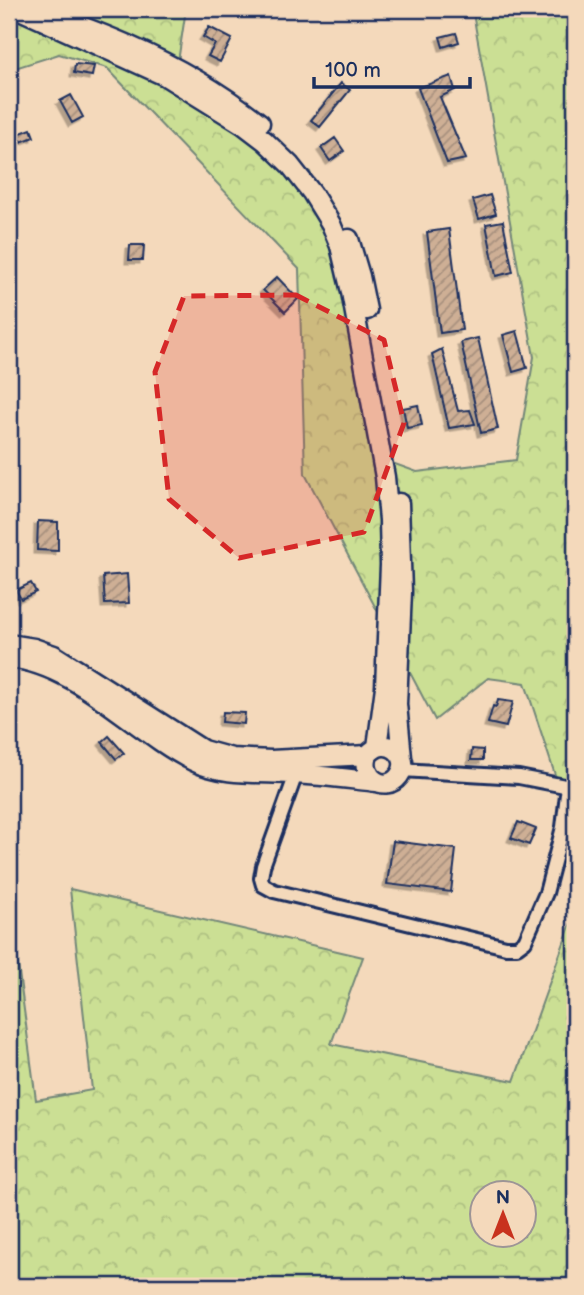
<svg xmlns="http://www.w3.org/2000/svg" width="584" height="1295" font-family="'Balsamiq Sans',sans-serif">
<defs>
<pattern id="forest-crowns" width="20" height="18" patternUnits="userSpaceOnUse" patternTransform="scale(1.75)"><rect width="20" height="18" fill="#cbdf94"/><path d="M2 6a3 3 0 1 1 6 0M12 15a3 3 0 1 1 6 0" fill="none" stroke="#aec082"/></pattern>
<pattern id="building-hatch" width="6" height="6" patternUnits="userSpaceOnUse" patternTransform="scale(1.75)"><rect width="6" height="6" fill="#ceaf95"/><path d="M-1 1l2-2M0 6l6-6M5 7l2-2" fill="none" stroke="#a68f7d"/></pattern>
<filter id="shadow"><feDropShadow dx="-3.5" dy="3.5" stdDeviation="0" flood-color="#0004"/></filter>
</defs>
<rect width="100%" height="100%" fill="#f4d9bb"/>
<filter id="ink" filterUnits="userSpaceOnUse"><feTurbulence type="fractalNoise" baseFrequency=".0143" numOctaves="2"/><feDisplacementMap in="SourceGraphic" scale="14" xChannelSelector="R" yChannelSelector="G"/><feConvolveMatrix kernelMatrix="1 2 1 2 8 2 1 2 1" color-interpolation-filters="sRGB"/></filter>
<g filter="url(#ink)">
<path fill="url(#forest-crowns)" stroke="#738779" stroke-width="2" fill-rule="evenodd" d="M 9,9 L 186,9 L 174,88 L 310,172 L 358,326 L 381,459 L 417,472 L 516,460 L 534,357 L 474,19 L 474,9 L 575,9 L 575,836 L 525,683 L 488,678 L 435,720 L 305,474 L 299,269 L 107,68 L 59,54 L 9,70 Z
M 70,889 L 363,957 L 331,1044 L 514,1081 L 575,912 L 575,1286 L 9,1286 L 9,945 L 16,950 L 36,1100 L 92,1090 ZM 482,1194 L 524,1194 L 524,1236 L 482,1236 Z"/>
<path fill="url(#building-hatch)" stroke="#1b2f5e" stroke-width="2" filter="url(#shadow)" d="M 209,27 L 232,39 L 220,62 L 208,56 L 215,44 L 203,37 Z
M 456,33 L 459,42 L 443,47 L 440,37 Z
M 75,64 L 94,66 L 92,76 L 74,73 Z
M 451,76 L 455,90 L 440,97 L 466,159 L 447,163 L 418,88 Z
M 341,83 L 350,90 L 320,127 L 311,120 Z
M 71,95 L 83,117 L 72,123 L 60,101 Z
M 31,129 L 34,137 L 21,142 L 18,134 Z
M 335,138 L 344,151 L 330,161 L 321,148 Z
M 490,195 L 496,214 L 479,219 L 473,200 Z
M 503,221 L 513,272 L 496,276 L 486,224 Z
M 449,229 L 462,330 L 440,333 L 427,232 Z
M 130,245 L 144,245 L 143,260 L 129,260 Z
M 277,277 L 298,299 L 285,312 L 263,290 Z
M 517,331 L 527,368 L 513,372 L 503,335 Z
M 478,338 L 498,429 L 481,433 L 461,342 Z
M 442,349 L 458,411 L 470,410 L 475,424 L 449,428 L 432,354 Z
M 418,405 L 422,425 L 407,428 L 403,408 Z
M 38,521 L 58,522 L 58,551 L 37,550 Z
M 127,574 L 129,603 L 105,604 L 103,576 Z
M 31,583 L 36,592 L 21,599 L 16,590 Z
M 498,700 L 513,702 L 506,727 L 488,723 L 493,706 L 496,707 Z
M 223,712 L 245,713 L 244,724 L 222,722 Z
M 109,736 L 124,753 L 116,759 L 102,742 Z
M 472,749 L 483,750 L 483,760 L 471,760 Z
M 518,822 L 536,829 L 529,845 L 511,838 Z
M 393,841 L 456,849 L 451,892 L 387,884 Z"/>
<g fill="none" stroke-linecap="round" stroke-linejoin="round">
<g stroke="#1b2f5e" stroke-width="18">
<path id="street" d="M 402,770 L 519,777 L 575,788
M 296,774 L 263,866 L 261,878 L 263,885 L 274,891 L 506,947 L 517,947 L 525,941 L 546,893 L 563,827 L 568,786"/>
</g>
<g stroke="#1b2f5e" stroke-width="23">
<path id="secondary" d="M 18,9 L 165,76 L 244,125 L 265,141 L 290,165 L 312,193 L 331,224 L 340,246 L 351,292 L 385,477 L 389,520 L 390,565 L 385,687 L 377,747
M 45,9 C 72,24 102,33 130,46 C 178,67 219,91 260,123
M 349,239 L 360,276 L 367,310
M 399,503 L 402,592 L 397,704 L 402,758
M 9,644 L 34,648 L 54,655 L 203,750 L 232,758 L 271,760 L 368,755 C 385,733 414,756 399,776 C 385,794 360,777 368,755
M 9,658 C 78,665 132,730 193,761 C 222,776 260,772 292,774 C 321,775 349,779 377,782"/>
</g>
<use href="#street" stroke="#f4d9bb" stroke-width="12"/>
<use href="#secondary" stroke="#f4d9bb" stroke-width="18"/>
</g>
</g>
<path fill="#d62828" fill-opacity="0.2" stroke="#d62828" stroke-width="5" stroke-dasharray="14 9" stroke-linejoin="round" d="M 296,295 L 384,340 L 404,423 L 364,532 L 239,558 L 169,499 L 155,372 L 184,296 Z"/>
<rect width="584" height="1295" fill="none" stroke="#f4d9bb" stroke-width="35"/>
<rect x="18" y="18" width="549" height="1260" fill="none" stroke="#1b2f5e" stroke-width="2.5" filter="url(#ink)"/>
<g transform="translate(503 1214)"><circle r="33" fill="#f4d9bb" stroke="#9d9596" stroke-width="2"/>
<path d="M0-5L12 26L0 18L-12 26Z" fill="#c8321e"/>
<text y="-10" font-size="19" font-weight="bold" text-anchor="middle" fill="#1b2f5e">N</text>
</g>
<path d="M314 77v10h156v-10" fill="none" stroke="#1b2f5e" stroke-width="3.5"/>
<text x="325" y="77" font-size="21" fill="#1b2f5e" stroke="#f4d9bb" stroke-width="5" paint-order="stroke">100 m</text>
</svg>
